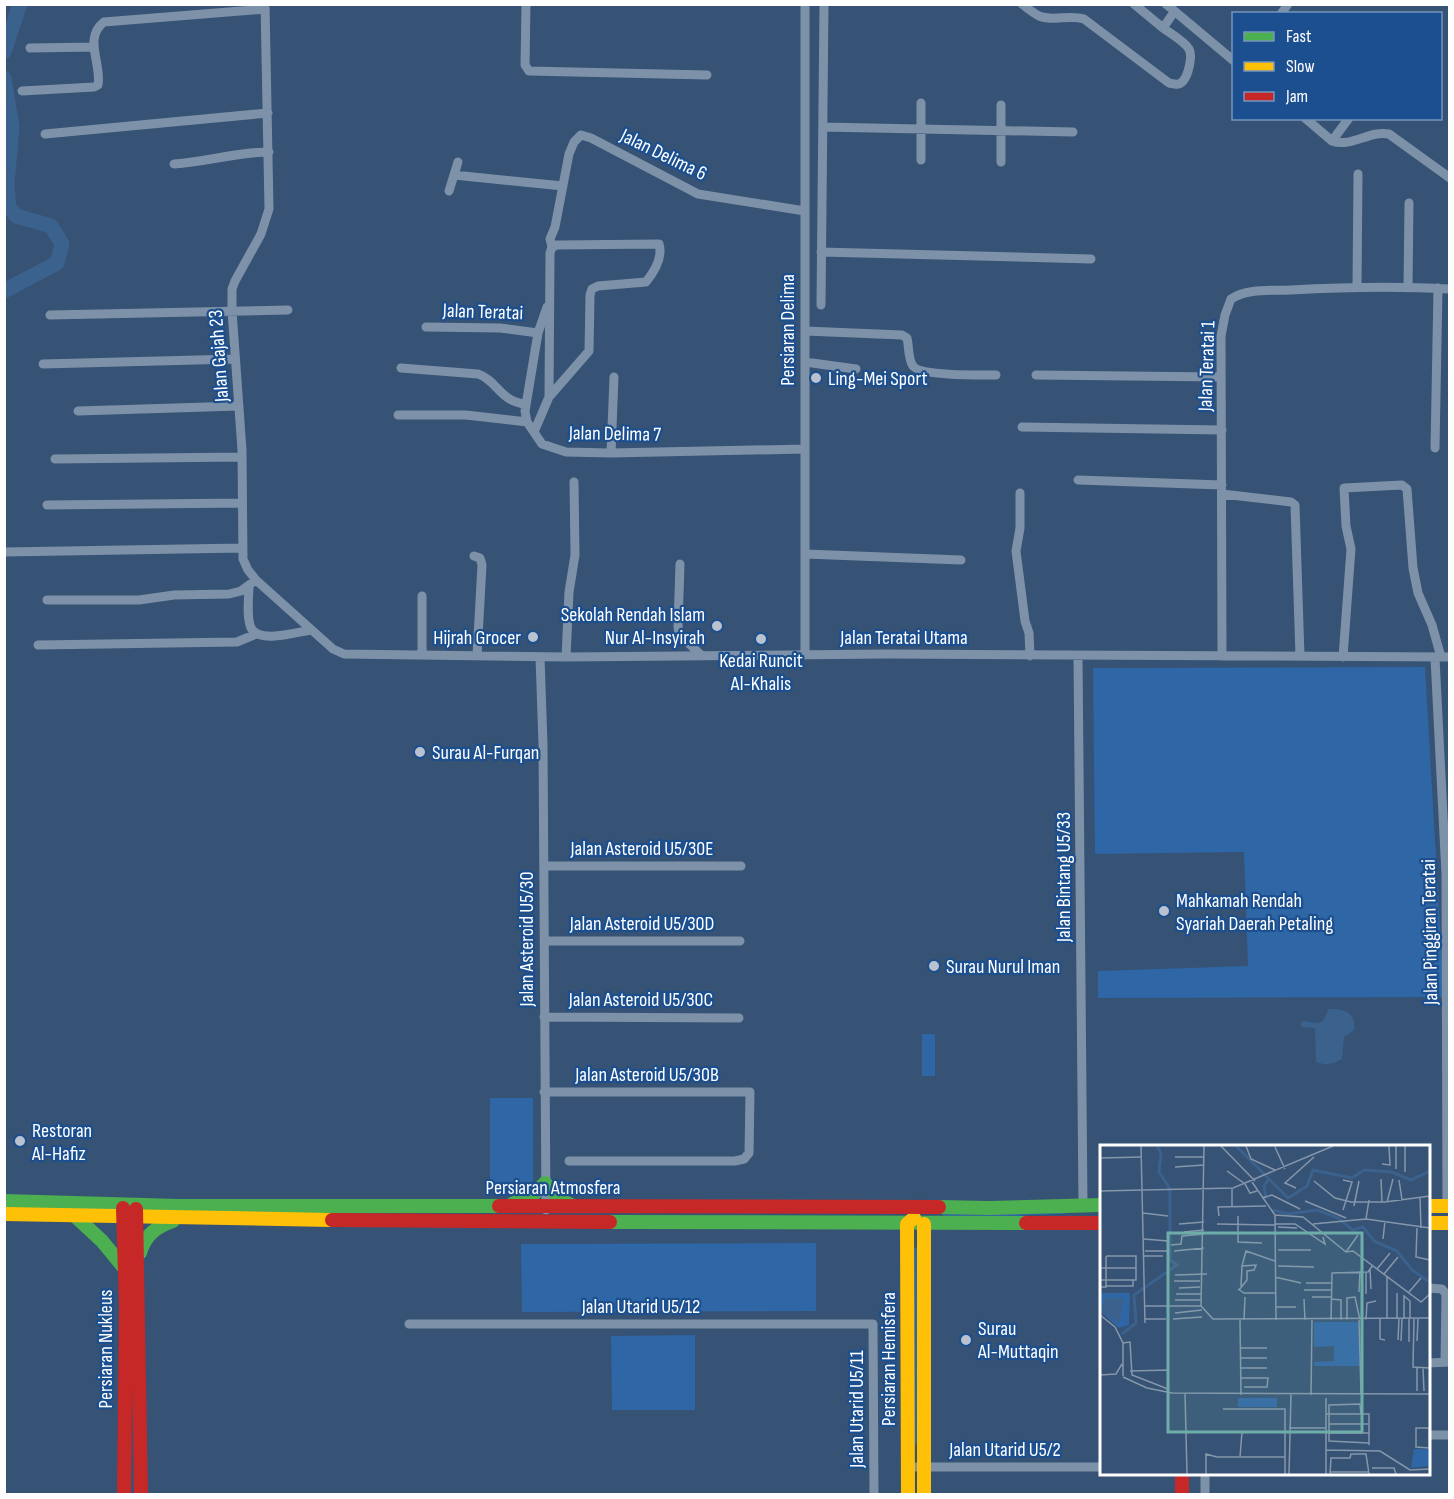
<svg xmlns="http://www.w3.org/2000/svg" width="1454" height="1499" font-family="'Sofia Sans Condensed',sans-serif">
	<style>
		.green { fill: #2f66a5 }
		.water { fill: #3b618d }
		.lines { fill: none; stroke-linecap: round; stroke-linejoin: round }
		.river { stroke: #3b618d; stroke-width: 15 }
		.street { stroke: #7d92a8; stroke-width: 9 }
		.fast { stroke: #4caf50; stroke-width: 14 }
		.slow { stroke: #ffc107; stroke-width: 14 }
		.jam { stroke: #c62828; stroke-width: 14 }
		.poi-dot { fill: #b9c2ce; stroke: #1b4f8f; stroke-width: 2 }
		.labels { text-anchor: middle; stroke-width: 4.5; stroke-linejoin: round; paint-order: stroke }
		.street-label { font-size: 20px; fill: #fff; stroke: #1b4f8f }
		.poi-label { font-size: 20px; fill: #fff; stroke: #1b4f8f; text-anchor: start }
		.inset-river { fill: none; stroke: #3b618d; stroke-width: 3 }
		.inset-road { fill: none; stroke: #8697ac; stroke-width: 1.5 }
		.view { fill: #6fada8; fill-opacity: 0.15; stroke: #6fada8; stroke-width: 3 }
		.inset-edge { fill: none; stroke: #fff; stroke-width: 3 }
	</style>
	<rect width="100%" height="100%" fill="#365274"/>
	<path class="green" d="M1425,667L1444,997L1098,998V971L1248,966L1244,852L1095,854L1093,668Z
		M922,1034H935V1076H922Z
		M490,1098H533V1181L521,1188H490Z
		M944,1212H1068L1064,1214L1026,1215L998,1219H944L942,1216Z
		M816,1243V1311L522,1312L521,1244Z
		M915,1247L918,1250L917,1444L914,1446L913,1248Z
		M695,1335V1410H612L611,1336Z"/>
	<path class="water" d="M1329,1009C1344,1008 1357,1013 1354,1030L1344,1037L1342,1059C1333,1064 1326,1066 1316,1062L1315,1028L1301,1027V1023L1304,1021L1318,1023L1323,1021Z"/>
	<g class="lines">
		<path class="river" d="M4,52L20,4
			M4,78L12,127L7,184L9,207L16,216L51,226L62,244L57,263L4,291"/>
		<path class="street" d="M265,4L269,209L261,234L235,281L232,289V311L242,450L243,559L248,570L256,580L333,649L344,654L566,657L887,654L1450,657
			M526,4L525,65L529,71L707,75
			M805,4V655
			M1022,4C1027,8 1033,13 1039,16C1053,22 1069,14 1084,19L1169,83C1174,84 1179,86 1183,81C1188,76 1193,56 1189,49C1184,41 1171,34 1163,28L1174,12
			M1134,4L1163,28
			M1166,4L1234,61
			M1281,14L1288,4
			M30,48L94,47
			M22,91L94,87L98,85C102,64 83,38 104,22L265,9
			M921,103V160
			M1001,105V162
			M1305,118L1332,141C1352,148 1369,130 1389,134L1450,178
			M823,127L1073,132
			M45,134L268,113
			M1332,141L1349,118
			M174,164C207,162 237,152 269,152
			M454,175L563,186
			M449,191L458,162
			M552,247L550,239L555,227L569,154L574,142L581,135L591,138L698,194L805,211
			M821,252L1091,259
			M1357,287L1358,174
			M1408,288L1409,203
			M821,305L824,4
			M547,307L538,333L525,411L527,422L542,444L566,452L611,453L805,449
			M50,315L288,310
			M426,327L500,328L538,333
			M805,331L902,335L907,338C909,346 908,360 913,366C920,376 981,375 996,375
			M805,362L856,369
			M43,364L235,359
			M401,368L478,374C497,380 500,402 526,404
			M1036,375L1221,377
			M78,411L239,406
			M398,415H466L527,422
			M1022,427L1222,430
			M534,432L549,397L589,351L590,295L592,289L598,286L646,282C654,272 663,257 659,244L557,245L552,247L550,253L549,397
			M1435,448L1438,288
			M611,453L614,377
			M55,459L242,457
			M1078,480L1222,485
			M1020,493V528L1016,551L1025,621L1029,633L1030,656
			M1222,494L1291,502L1295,505L1300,656
			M47,505L242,503
			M4,552L242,548
			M805,554L961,560
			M474,556L480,558L482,565L477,655
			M680,564L678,626L679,634L702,656
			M249,585C249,597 246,616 251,628C259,644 297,632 311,630
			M47,600H139L174,595L229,594L241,591L256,580
			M38,645L237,642L256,634
			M422,654V596
			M1078,656L1083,1205
			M1222,656L1221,336L1225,315L1231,299C1247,288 1272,291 1291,290C1344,287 1397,286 1450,289
			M540,657L543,745L546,1210
			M566,657L569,592L575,555L574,482
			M1343,657L1351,549L1346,526L1344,488L1402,485L1407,489L1413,568L1418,593L1432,625L1441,657
			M1435,658L1446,874L1447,1206
			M544,866H741
			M544,941H740
			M544,1017L739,1018
			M544,1092H750L749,1153L744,1159L735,1161H569
			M1428,1288L1442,1289L1446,1294L1445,1362
			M409,1324H873L874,1494
			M1428,1363L1450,1362
			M1428,1435H1450
			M908,1467H1102
			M1205,1494V1474"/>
		<path class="fast" d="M4,1201L179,1206H499
			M512,1204L535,1193L545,1183L561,1200L573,1206
			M939,1207L989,1208L1102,1205
			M75,1216L102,1241L125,1269
			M610,1222L1026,1223
			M140,1253C145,1235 156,1227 173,1221"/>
		<path class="slow" d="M1428,1206H1450
			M4,1214L332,1220
			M1428,1223H1450
			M924,1224V1494
			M908,1494L907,1224L914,1218"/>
		<path class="jam" d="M499,1206L939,1207
			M123,1208L126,1307L124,1494
			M136,1209L141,1494
			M332,1220L610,1222
			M1026,1223H1102
			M1182,1474V1494"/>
	</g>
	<g class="poi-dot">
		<circle cx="816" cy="378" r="6"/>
		<circle cx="717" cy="626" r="6"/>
		<circle cx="533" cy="637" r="6"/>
		<circle cx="761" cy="639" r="6"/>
		<circle cx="420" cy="752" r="6"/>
		<circle cx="1164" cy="911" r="6"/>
		<circle cx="934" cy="966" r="6"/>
		<circle cx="20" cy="1141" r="6"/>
		<circle cx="966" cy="1340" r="6"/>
	</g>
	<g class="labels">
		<g class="street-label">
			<text transform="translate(664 154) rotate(26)" y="7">Jalan Delima 6</text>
			<text transform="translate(483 311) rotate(2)" y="7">Jalan Teratai</text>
			<text transform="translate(787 330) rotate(-90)" y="7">Persiaran Delima</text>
			<text transform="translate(218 356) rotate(-94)" y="7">Jalan Gajah 23</text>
			<text transform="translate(1206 366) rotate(-88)" y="7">Jalan Teratai 1</text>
			<text transform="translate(615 433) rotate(1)" y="7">Jalan Delima 7</text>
			<text x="904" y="644">Jalan Teratai Utama</text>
			<text x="642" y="855">Jalan Asteroid U5/30E</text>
			<text transform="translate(1063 877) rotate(-90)" y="7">Jalan Bintang U5/33</text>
			<text x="642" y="930">Jalan Asteroid U5/30D</text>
			<text transform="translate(1429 932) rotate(-91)" y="7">Jalan Pinggiran Teratai</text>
			<text transform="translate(526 939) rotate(-90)" y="7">Jalan Asteroid U5/30</text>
			<text x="641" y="1006">Jalan Asteroid U5/30C</text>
			<text x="647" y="1081">Jalan Asteroid U5/30B</text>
			<text x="553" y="1194">Persiaran Atmosfera</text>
			<text x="641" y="1313">Jalan Utarid U5/12</text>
			<text transform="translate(105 1349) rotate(-90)" y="7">Persiaran Nukleus</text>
			<text transform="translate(888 1359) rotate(-90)" y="7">Persiaran Hemisfera</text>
			<text transform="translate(856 1409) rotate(-90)" y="7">Jalan Utarid U5/11</text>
			<text x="1005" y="1456">Jalan Utarid U5/2</text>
		</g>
		<g class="poi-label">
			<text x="828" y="385">Ling-Mei Sport</text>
			<text x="705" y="621" text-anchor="end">Sekolah Rendah Islam<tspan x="705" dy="23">Nur Al-Insyirah</tspan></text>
			<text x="521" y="644" text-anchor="end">Hijrah Grocer</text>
			<text x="761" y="667" text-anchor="middle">Kedai Runcit<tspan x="761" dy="23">Al-Khalis</tspan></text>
			<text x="432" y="759">Surau Al-Furqan</text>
			<text x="1176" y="907">Mahkamah Rendah<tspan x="1176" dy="23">Syariah Daerah Petaling</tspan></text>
			<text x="946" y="973">Surau Nurul Iman</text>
			<text x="32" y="1137">Restoran<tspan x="32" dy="23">Al-Hafiz</tspan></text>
			<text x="978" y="1335">Surau<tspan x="978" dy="23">Al-Muttaqin</tspan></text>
		</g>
	</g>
	<g transform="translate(1100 1145)">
		<rect width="330" height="330" fill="#365274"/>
		<path d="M0,148H30L29,180L19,183L0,166ZM214,177H258L260,221H214V217L234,216V201L214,202ZM138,253H177V262H138ZM314,304H330V321L311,323Z" fill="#2f66a5"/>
		<path d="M5,153H24L19,179L0,166Z" fill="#3b618d"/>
		<path class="inset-river" d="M136,1L188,53L207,41L213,25L252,33L264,25L292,27L311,35L330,26M166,54L164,41L169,33M173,65L188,69L217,65L238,73L253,85L263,82L274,96L297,106L312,125L330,137M22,189L36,178L34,150L77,120L70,115V44L59,27L61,8L57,1"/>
		<path class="inset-road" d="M41,1L45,178M104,1L101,161L113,174L330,173M121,1L155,36M146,1L151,14L175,25M175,2L185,24M75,12H104M0,13L42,12M282,19L290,20L289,1M75,22L104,20M296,24V1M127,26L145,39L150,48L157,46M305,27V1M281,34L282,57M299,35L302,55M214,36L235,53L251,57H285L330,51M152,37L175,70L176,175M132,43V62M196,43L185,38L214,12M0,46L133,43L233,1M320,52L321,83M162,53L172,50L200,64M205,56L246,73M287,57L293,34M254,61L259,36M243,65L252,37L243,35M43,68L68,71M175,70L203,72L246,107L253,106L321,157L330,149M119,71L118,62L166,61M138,71V97L162,98M266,74L269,55M79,79L104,77M117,79L175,80M175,79H195L225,99L223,92M213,79L266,74L330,83M178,82L197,83M317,83L316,112L330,115M84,87L104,85M44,94L68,96M283,94L285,76M71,100L81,99L82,91L104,89M178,105H211M45,106H68M74,106L104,103M246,107L258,90M44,111H63M142,121L146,106L175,116M178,121L214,122M0,123H36M270,124L271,144M277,124L290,108M284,129L298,112M75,130L107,129M175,132L201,138M0,135H36V111H7L6,112V142H0M74,136H100M206,138H231M6,141H33V135M79,143L100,142M138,144L144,148H176M139,145L147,135V126L154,125L156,120L142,121L141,141M204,145H231M259,147L260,126M309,147L321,133M297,148V174M76,149H101M266,149V127M304,150V174M304,151L310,156V174M212,152H231M204,154L205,175M231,154L241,155V175M75,155H101M45,161H101M176,162H196M75,168L102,165M0,170L15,182L23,198V231M45,174H66M73,174L102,172M280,174V194L285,195M287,174V132M314,174L313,222L330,223M140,175L141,250M144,175L145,152M231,175L232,128L268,127L273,120M247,175V153L255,152L260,175M259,175L261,248M266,175L267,158L276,156M298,195L299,174M301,196L302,174M317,196L318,174M309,197V174M23,198L30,197L32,230L68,244M141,203H167M141,213H167M141,223H167M323,223L324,246M30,226L68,225V245M0,230L16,229L22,219M23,232L47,243L72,248L330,249M141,233H168L167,242H144M317,246V223M85,248L87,329M211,250L212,175M123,264H185V329M226,269H269V300M261,269L260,259L229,260V296L269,298M229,279H269M189,283H226M329,283V303L316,302V283H330M229,288H269M226,305L280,306L310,325L330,324M140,312L142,287H185M272,323H294L296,329M230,327H269M106,329V309L117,312H185M189,329L191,249M226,329V253M230,329L231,313H250L251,309H266L269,329"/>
		<path class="view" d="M68,88H262V287H68Z"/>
		<rect width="330" height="330" class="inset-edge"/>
	</g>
	<rect width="1454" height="1499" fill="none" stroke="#ffffff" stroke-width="12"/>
	<rect x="1232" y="12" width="210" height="108" fill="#1b4f8f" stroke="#7695bc" stroke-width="1.5"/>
	<rect x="1244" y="32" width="30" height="9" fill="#4caf50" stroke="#7695bc" stroke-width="1.5"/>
	<text x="1286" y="42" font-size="18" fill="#ffffff">Fast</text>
	<rect x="1244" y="62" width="30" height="9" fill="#ffc107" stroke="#7695bc" stroke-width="1.5"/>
	<text x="1286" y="72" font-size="18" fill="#ffffff">Slow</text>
	<rect x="1244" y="92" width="30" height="9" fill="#c62828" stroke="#7695bc" stroke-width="1.5"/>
	<text x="1286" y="102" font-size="18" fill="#ffffff">Jam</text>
</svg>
